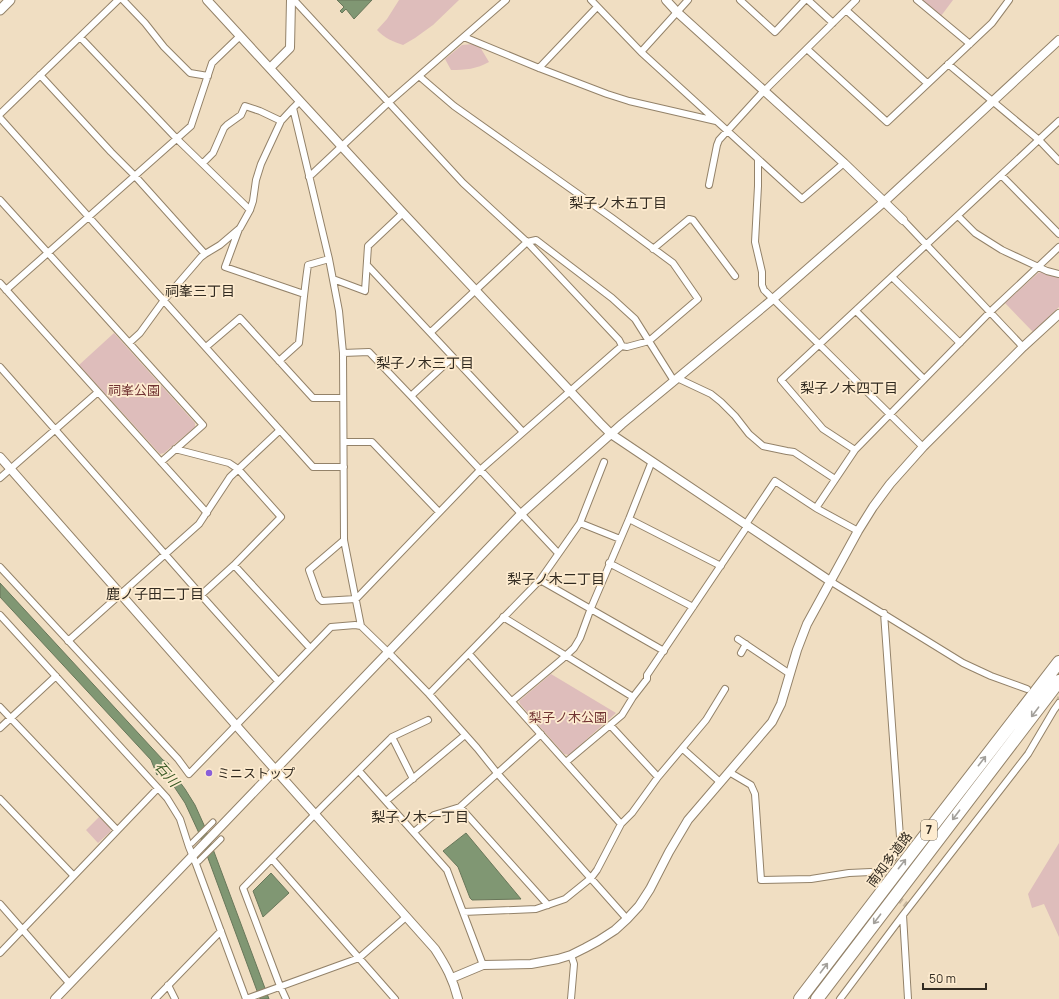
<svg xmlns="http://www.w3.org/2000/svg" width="1059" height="999" font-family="Manrope,'Noto Sans JP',sans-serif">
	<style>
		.green { fill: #debdbb }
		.water { fill: #809773; stroke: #69775a }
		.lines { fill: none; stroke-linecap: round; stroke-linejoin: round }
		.minor-tunnel { stroke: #cabaa2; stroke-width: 6; stroke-dasharray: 6 3; stroke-linecap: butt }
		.pedestrian-casing { stroke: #938269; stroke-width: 7 }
		.minor-casing { stroke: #938269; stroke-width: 8 }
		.tertiary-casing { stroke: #938269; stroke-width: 10 }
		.secondary-casing { stroke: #938269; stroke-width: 11 }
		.motorway-casing { stroke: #938269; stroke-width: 14 }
		.pedestrian { stroke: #fff; stroke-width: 5 }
		.minor { stroke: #fff; stroke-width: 6 }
		.tertiary { stroke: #fff; stroke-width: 8 }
		.secondary { stroke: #fff; stroke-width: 9 }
		.motorway { stroke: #fff; stroke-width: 12 }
		.oneway { stroke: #a3a09b }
		.poi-dot { fill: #895fd9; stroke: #fdebcf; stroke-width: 1.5 }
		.labels { text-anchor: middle; stroke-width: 3.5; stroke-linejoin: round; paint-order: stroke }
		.shield { fill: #fdebcf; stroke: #6f6555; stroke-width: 1 }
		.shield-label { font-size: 12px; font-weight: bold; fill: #322b21 }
		.park-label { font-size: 13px; fill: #713333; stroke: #fdebcf }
		.poi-label { font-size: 13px; fill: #322b21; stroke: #fdebcf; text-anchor: start }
		.street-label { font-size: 13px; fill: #322b21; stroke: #fdebcf }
		.neighbourhood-label { font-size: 14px; fill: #322b21; stroke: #fdebcf }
		.water-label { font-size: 14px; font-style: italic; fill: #3b5b26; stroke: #fdebcf }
	</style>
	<rect width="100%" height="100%" fill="#f0dec2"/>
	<path class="green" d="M399,0H459L433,25L415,38L403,45C394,42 384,38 377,30L387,19Z
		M922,0H953L941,16Z
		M473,44L480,47L489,62C477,69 465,70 451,70L445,59L462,45Z
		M1042,272L1047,275L1059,277V307L1033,332L1005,303L1038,273Z
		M114,333L195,423V427L164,453L160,454L79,365Z
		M551,674L616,713L569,755L564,754L520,704L519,701Z
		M99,817L111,829L110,832L98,843L86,830Z
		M1059,843V937L1044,904L1032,908L1028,894Z"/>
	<path class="water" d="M337,0H372L354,19L346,9L342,13L340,11L344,7Z
		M0,583L163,760L169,764L168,766L185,789L195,805L204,825L269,999H260L198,831L185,803L175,788L161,772L157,775L151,760L0,597Z
		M466,833L521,899L472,900L470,898L458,867L443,851Z
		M271,873L289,893L263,917L253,891Z"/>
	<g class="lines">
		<path class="minor-tunnel" d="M1048,696L1059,700
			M883,887L909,907"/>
		<g class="pedestrian-casing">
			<path id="pedestrian" d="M192,843L213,822
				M199,861L221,839"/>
		</g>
		<g class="minor-casing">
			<path id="minor" d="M123,0L145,23L164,47L190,73L208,76
				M294,0L463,183L527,242L619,340L622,346
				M591,0L641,52L802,199L844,163
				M740,0L775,32L805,0
				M808,0L833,23
				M917,0L970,44
				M846,10L927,83
				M80,37L177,139L250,210
				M464,37L539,68L607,94L629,101L716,121
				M807,49L887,122L992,23L1009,0
				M641,52L688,0
				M948,64L1039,140L1059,161
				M539,68L597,7
				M40,75L111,152L135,176L205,254
				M300,101L293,108L329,259L339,311L343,353L344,540L361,626L394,658L429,694L477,748L497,773L627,919
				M0,114L118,0
				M0,118L313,467H344
				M758,160V186L755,242L762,272V285L764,290L923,447
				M203,163L213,153L224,128L227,125L241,115L245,106L260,111L281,121
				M1001,175L1059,234
				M309,177L389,102L506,0
				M709,185L717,145L719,140L760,95L856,0
				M0,200L48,253L203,425L161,462
				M958,216L975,233L1002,250L1047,271L1059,274
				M903,220L1023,347
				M239,229L225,267L304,294
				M653,249L689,219L693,220L735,276
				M367,265L523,432
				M892,277L960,343
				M333,279L365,291L368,246L403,213
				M0,283L207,513
				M6,290L191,126L212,63L240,36
				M856,311L924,379
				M431,332L527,242L536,240L612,298L635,319L674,381
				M129,343L140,333L164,300L201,257L205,254L220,245L240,228L250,210L253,201L256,180L261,164L281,121L293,108
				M206,347L240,318L313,398H343
				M343,353L369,352L411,396L558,553
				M279,361L299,343C302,317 304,291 308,265L329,259
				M0,367L201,595L278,681
				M677,378L711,394L721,402L735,416L749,434L763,446L787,451L794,452L835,479
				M411,396L453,357
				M344,442H372L439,512
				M175,449L229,463L238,469L281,517L234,565L201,595
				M855,450L823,429L781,380L1059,121
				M0,478L98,392
				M816,508L855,450L990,312L1059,247
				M629,519L721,566
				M580,523L620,539
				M344,540L309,570L319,598L322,601L356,599L480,470L617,350L622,346L627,347L649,341L698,299L673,263L612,218L454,106L419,76
				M609,563L693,607
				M234,565L310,648
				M0,567L178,759L189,774L331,627L355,625L361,626
				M540,580L664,651
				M830,581L963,663L991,676L1027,689
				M0,615L167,798L180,819L189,847L196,864L246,999
				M503,617L633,697
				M738,639L790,674
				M68,641L199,524L230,477L280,430
				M741,653L746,644
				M469,654L621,824
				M429,694L540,580L580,523L604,462
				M512,701L561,660L574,648L580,638L591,608L629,519L652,461
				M0,707L117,830
				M610,725L658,777
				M0,728L56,676
				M392,737L413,779
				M683,749L720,782
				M566,762L622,715L633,697L647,679V675L746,528V524L775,481L816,508L858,531
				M359,771L447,870L483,965
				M729,772L751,785L755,794L761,880L811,879L849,873L871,872L877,876L878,883
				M0,799L73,875
				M386,801L465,735
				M460,807L548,905
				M414,832L434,815L460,807L541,734
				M272,859L395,999
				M877,876C889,863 899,855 900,837L884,613
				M0,904L70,984
				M463,912L536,909L565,899L591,878L597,870L621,824L632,813L658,777L706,720L725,689
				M0,953L158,788
				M168,985L175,999
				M155,999L221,931
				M246,999L359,958L406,917
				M286,999L280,986L243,888L322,807L392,737L428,720
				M571,999L574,964L571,955
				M840,999L903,915
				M908,999L903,915L1028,754L1054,710L1059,703"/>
		</g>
		<g class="tertiary-casing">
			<path id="tertiary" d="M207,0L403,213L600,423L611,434L830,581
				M666,0L677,12L844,163L903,220
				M270,68L290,48L291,0
				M0,457L263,756L435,949C446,966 453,979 458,999
				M452,978L483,965L531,964L558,959L571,955L585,948L598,941L615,930L627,919L639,906L650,889L669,852L688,820L772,722L781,704L797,650L807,624L858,531L873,507L890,484L923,447L1023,347L1059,314
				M55,999L521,514L622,424L773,299L885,201L1059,40"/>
		</g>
		<g class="secondary-casing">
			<path id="secondary" d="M0,10L10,0"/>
		</g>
		<g class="motorway-casing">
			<path id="motorway" d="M800,999L900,868L1059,662
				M817,999L1059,681"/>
		</g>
		<use href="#pedestrian" class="pedestrian"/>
		<use href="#minor" class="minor"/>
		<use href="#tertiary" class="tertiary"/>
		<use href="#secondary" class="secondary"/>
		<use href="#motorway" class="motorway"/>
	</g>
	<defs><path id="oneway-shaft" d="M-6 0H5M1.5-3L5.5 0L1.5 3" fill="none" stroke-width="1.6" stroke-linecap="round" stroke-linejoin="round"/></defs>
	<g class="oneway">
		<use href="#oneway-shaft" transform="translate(1035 712) rotate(127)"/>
		<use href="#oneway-shaft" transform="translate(982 761) rotate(-52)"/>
		<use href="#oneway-shaft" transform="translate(956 815) rotate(127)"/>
		<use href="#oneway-shaft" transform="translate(902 864) rotate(-52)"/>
		<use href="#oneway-shaft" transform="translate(877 919) rotate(127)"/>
		<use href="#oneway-shaft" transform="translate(824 968) rotate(-53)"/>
	</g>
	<circle class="poi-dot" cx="209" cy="773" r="4"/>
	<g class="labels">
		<rect class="shield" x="921" y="820" width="16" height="20" rx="3"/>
		<g class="shield-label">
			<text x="929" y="834">7</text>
		</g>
		<g class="park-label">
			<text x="134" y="395">祠峯公園</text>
			<text x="568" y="722">梨子ノ木公園</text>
		</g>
		<g class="poi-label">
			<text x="217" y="778">ミニストップ</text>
		</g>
		<g class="street-label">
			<text transform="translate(889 859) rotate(-53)" y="5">南知多道路</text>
		</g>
		<g class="neighbourhood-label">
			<text x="618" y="208">梨子ノ木五丁目</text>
			<text x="200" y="296">祠峯三丁目</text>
			<text x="425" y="368">梨子ノ木三丁目</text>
			<text x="849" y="393">梨子ノ木四丁目</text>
			<text x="556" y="584">梨子ノ木二丁目</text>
			<text x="155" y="599">鹿ノ子田二丁目</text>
			<text x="420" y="822">梨子ノ木一丁目</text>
		</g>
		<g class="water-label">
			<text transform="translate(167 774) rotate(49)" y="5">石川</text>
		</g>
	</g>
	<path d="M923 983v6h63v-6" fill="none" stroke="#322b21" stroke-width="2"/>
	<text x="929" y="983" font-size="12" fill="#322b21" stroke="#fdebcf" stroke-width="3" paint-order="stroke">50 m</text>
</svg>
